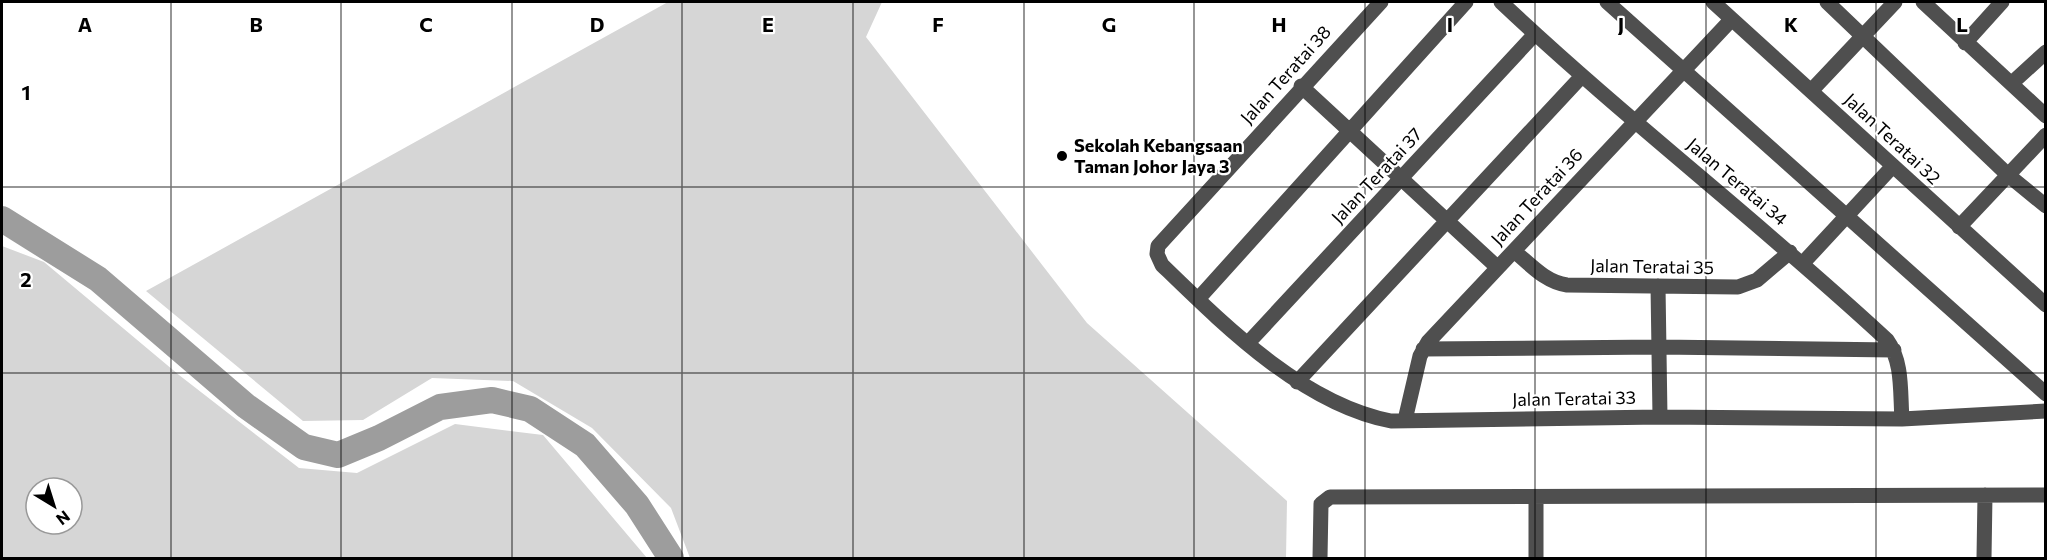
<svg xmlns="http://www.w3.org/2000/svg" width="2047" height="560" font-family="Commissioner,sans-serif">
	<style>
		.green { fill: #d6d6d6; fill-rule: evenodd }
		.lines { fill: none; stroke-linecap: round; stroke-linejoin: round }
		.river { stroke: #9d9d9d; stroke-width: 26 }
		.minor { stroke: #4f4f4f; stroke-width: 15 }
		.grid { fill: none; stroke: #000; stroke-width: 1.5; stroke-opacity: 0.55 }
		.poi-dot { fill: #000; stroke: #fff; stroke-width: 2 }
		.labels { text-anchor: middle; stroke-width: 4.5; stroke-linejoin: round; paint-order: stroke }
		.street-label { font-size: 18px; fill: #000; stroke: #fff }
		.poi-label { font-size: 18px; font-weight: bold; fill: #000; stroke: #fff; text-anchor: start }
		.grid-label { font-size: 20px; text-anchor: middle; font-weight: bold; fill: #000; stroke: #fff; stroke-width: 4.5; stroke-linejoin: round; paint-order: stroke }
	</style>
	<rect width="100%" height="100%" fill="#fff"/>
	<path class="green" d="M668,2H882L866,37L1087,323L1287,501L1286,558H690L671,508L592,428L513,381L432,378L363,420L303,421L146,291Z
		M2,246L44,262L179,375L299,468L357,473L455,424L543,435L647,558H2ZM36,488H72V524H36Z"/>
	<g class="lines">
		<path class="river" d="M2,219L98,279L246,406L304,447L338,455L379,438L440,407L492,400L530,409L585,445L637,505L671,558"/>
		<path class="minor" d="M1381,2L1158,246L1157,254L1162,265C1225,326 1303,404 1391,421L1660,417L1902,419L2046,411
			M1501,2C1625,119 1761,223 1887,340C1903,362 1900,392 1902,419
			M1607,2L2046,394
			M1713,2L2046,305
			M1827,2L2008,175L2046,206
			M1923,2L2046,116
			M1965,43L2002,2
			M2012,83L2046,52
			M1301,86L1497,267
			M1811,91L1895,2
			M1959,227L2046,135
			M1514,251C1530,264 1545,282 1567,285L1738,287L1757,280L1790,252
			M1803,263L1892,167
			M1658,286L1660,417
			M1199,298L1466,2
			M1248,343L1535,34
			M1423,349L1659,347L1894,350
			M1297,382L1582,76
			M1405,420L1420,356L1428,342L1731,20
			M1320,558L1321,504L1330,497L2046,495
			M1536,558V497
			M1984,558L1985,495"/>
	</g>
	<path class="grid" d="M171,2V558M341,2V558M512,2V558M682,2V558M853,2V558M1024,2V558M1194,2V558M1365,2V558M1535,2V558M1706,2V558M1876,2V558M2,187H2046M2,373H2046"/>
	<circle class="poi-dot" cx="1062" cy="156" r="6"/>
	<g class="labels">
		<g class="street-label">
			<text transform="translate(1286 75) rotate(-48)" y="6">Jalan Teratai 38</text>
			<text transform="translate(1892 139) rotate(43)" y="6">Jalan Teratai 32</text>
			<text transform="translate(1377 176) rotate(-47)" y="6">Jalan Teratai 37</text>
			<text transform="translate(1737 182) rotate(40)" y="6">Jalan Teratai 34</text>
			<text transform="translate(1537 197) rotate(-47)" y="6">Jalan Teratai 36</text>
			<text transform="translate(1652 267) rotate(1)" y="6">Jalan Teratai 35</text>
			<text transform="translate(1574 399) rotate(-1)" y="6">Jalan Teratai 33</text>
		</g>
		<g class="poi-label">
			<text x="1074" y="152">Sekolah Kebangsaan<tspan x="1074" dy="21">Taman Johor Jaya 3</tspan></text>
		</g>
	</g>
	<g class="grid-label">
		<text x="85" y="32">A</text>
		<text x="256" y="32">B</text>
		<text x="426" y="32">C</text>
		<text x="597" y="32">D</text>
		<text x="768" y="32">E</text>
		<text x="938" y="32">F</text>
		<text x="1109" y="32">G</text>
		<text x="1279" y="32">H</text>
		<text x="1450" y="32">I</text>
		<text x="1621" y="32">J</text>
		<text x="1791" y="32">K</text>
		<text x="1962" y="32">L</text>
		<text x="26" y="100">1</text>
		<text x="26" y="287">2</text>
	</g>
	<rect width="2047" height="560" fill="none" stroke="#000000" stroke-width="6"/>
	<g transform="translate(54 506) rotate(142)"><circle r="28" fill="#ffffff" stroke="#999999" stroke-width="1.5"/>
	<path d="M0-4.5L10 22L0 15L-10 22Z" fill="#000000"/>
	<text y="-9" font-size="16" font-weight="bold" text-anchor="middle" fill="#000000">N</text>
	</g>
</svg>
